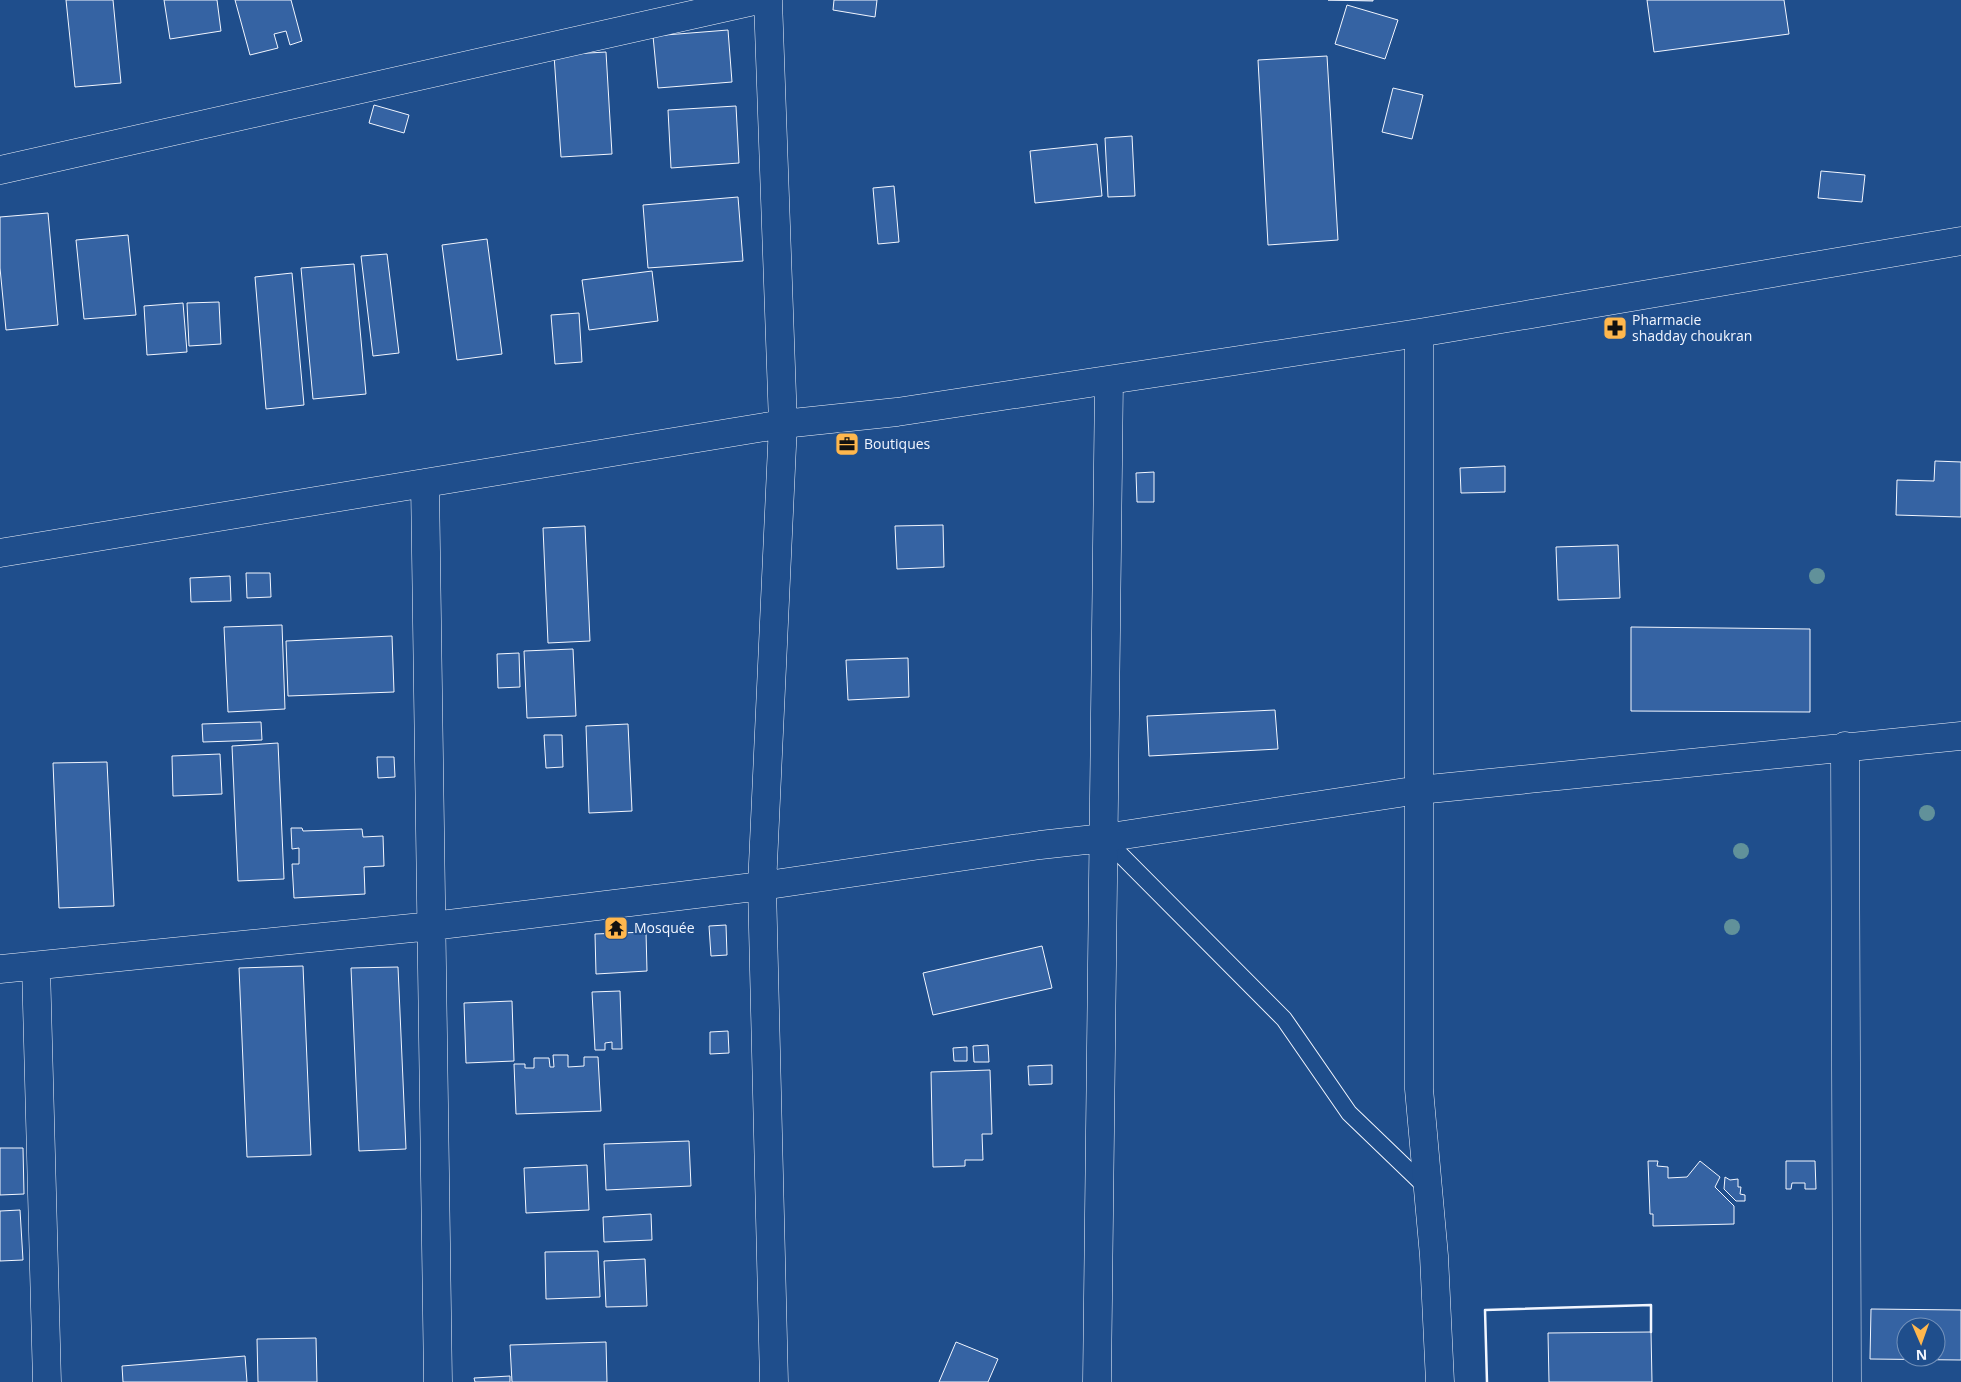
<svg xmlns="http://www.w3.org/2000/svg" width="1961" height="1382" font-family="'Open Sans',sans-serif">
	<style>
		.building { fill: #3563a3; stroke: #f2f6ff; fill-rule: evenodd }
		.lines { fill: none; stroke-linecap: round; stroke-linejoin: round }
		.lane-casing { stroke: #f2f6ff; stroke-width: 18 }
		.street-casing { stroke: #f2f6ff; stroke-width: 29 }
		.lane { stroke: #1f4e8c; stroke-width: 16 }
		.street { stroke: #1f4e8c; stroke-width: 28 }
		.wall { stroke: #f2f6ff; stroke-width: 2.5 }
		.tree { fill: #61919a }
		.labels { text-anchor: middle; stroke-width: 4; stroke-linejoin: round; paint-order: stroke }
		.poi-label { font-size: 14px; fill: #f2f6ff; stroke: #1f4e8c; text-anchor: start }
	</style>
	<rect width="100%" height="100%" fill="#1f4e8c"/>
	<path class="building" d="M66,0H113L121,83L75,87Z
		M164,0H217L221,31L170,39Z
		M235,0H291L302,41L290,45L286,31L274,34L278,48L250,55Z
		M834,0H877L875,17L833,10Z
		M1328,0H1373V1Z
		M1647,0H1784L1789,34L1654,52Z
		M1347,5L1398,20L1385,59L1335,44Z
		M728,30L732,82L658,88L653,36Z
		M606,52L612,154L561,157L554,55Z
		M1327,56L1338,240L1268,245L1258,60Z
		M1393,88L1423,95L1412,139L1382,132Z
		M374,105L409,115L404,133L369,123Z
		M736,106L739,163L671,168L668,110Z
		M1132,136L1135,196L1108,197L1105,138Z
		M1097,144L1102,196L1035,203L1030,151Z
		M1821,171L1865,175L1862,202L1818,198Z
		M894,186L899,242L878,244L873,188Z
		M738,197L743,261L648,268L643,205Z
		M48,213L58,325L6,330L0,268V217Z
		M128,235L136,315L84,319L76,240Z
		M487,239L502,354L457,360L442,245Z
		M387,254L399,353L373,356L361,256Z
		M354,264L366,394L313,399L301,268Z
		M652,271L658,321L589,330L582,280Z
		M292,273L304,405L266,409L255,277Z
		M219,302L221,344L189,346L187,303Z
		M183,303L187,352L147,355L144,306Z
		M579,313L582,362L555,364L551,315Z
		M1935,461L1961,462V517L1896,515L1897,480L1934,481Z
		M1505,466V492L1461,493L1460,468Z
		M1154,472V502H1137L1136,473Z
		M943,525L944,567L897,569L895,526Z
		M585,526L590,641L548,643L543,528Z
		M1618,545L1620,598L1558,600L1556,547Z
		M246,573H270L271,597L247,598Z
		M230,576L231,601L191,602L190,578Z
		M282,625L285,709L228,712L224,627Z
		M1631,627L1810,629V712L1631,711Z
		M392,636L394,692L288,696L286,641Z
		M573,649L576,716L527,718L524,651Z
		M519,653L520,687L498,688L497,654Z
		M908,658L909,697L848,700L846,660Z
		M1275,710L1278,749L1149,756L1147,716Z
		M261,722L262,740L203,742L202,724Z
		M628,724L632,811L589,813L586,726Z
		M544,735H562L563,767L546,768Z
		M278,743L284,879L238,881L232,746Z
		M220,754L222,794L173,796L172,756Z
		M377,757H394L395,777L378,778Z
		M107,762L114,906L59,908L53,763Z
		M291,828H302L303,831L362,829L363,837L383,836L384,866L364,867L365,894L294,898L292,864H299V848L292,849Z
		M726,925L727,955L711,956L709,926Z
		M646,932L647,971L596,974L595,934Z
		M1042,946L1052,988L933,1015L923,973Z
		M303,966L311,1155L247,1157L239,968Z
		M398,967L406,1149L359,1151L351,968Z
		M620,991L622,1049H612V1042L605,1043V1050H595L592,992Z
		M512,1001L514,1061L466,1063L464,1003Z
		M728,1031L729,1053L710,1054V1032Z
		M988,1045L989,1062H974L973,1046Z
		M967,1047V1061H954L953,1048Z
		M553,1055H568V1067L584,1066V1057H598L601,1111L516,1114L514,1064H525V1068H534V1058H549L550,1067H554Z
		M1052,1065V1084L1029,1085L1028,1066Z
		M990,1070L992,1134H982L983,1160H965V1166L933,1167L931,1072Z
		M689,1141L691,1186L606,1190L604,1144Z
		M0,1148H23L24,1194L0,1195Z
		M1648,1161H1658L1657,1166L1668,1167V1178L1687,1177L1700,1161L1720,1177L1715,1187L1734,1206V1224L1653,1226V1214H1650Z
		M1786,1161H1815L1816,1189H1805V1183H1792L1791,1189H1786Z
		M587,1165L589,1210L526,1213L524,1168Z
		M1725,1177L1730,1180L1738,1179V1187H1741L1740,1194L1745,1195V1201H1736L1724,1189Z
		M20,1210L23,1260L0,1261V1211Z
		M651,1214L652,1240L604,1242L603,1217Z
		M598,1251L600,1297L546,1299L545,1252Z
		M645,1259L647,1306L606,1307L604,1261Z
		M1871,1309L1961,1310V1360L1870,1359ZM1906,1327H1936V1357H1906Z
		M1651,1332L1652,1382H1549L1548,1333Z
		M316,1338L317,1382H258L257,1339Z
		M606,1342L607,1382H512L510,1345Z
		M956,1342L998,1359L988,1382H939Z
		M245,1356L247,1382H123L122,1366Z
		M510,1376V1382H475L474,1378Z"/>
	<g class="lines">
		<g class="lane-casing">
			<path id="lane" d="M1104,838L1284,1019L1349,1113L1427,1188"/>
		</g>
		<g class="street-casing">
			<path id="street" d="M768,0L783,424L762,886L774,1382
				M0,170L758,0
				M1419,333V1089L1434,1256L1440,1382
				M425,483L438,1382
				M0,553L783,424L897,412L1419,333L1961,241
				M1845,746L1847,1382
				M36,966L47,1382
				M0,969L432,926L762,886L1040,845L1104,838L1419,790L1961,736
				M1097,1382L1109,381"/>
		</g>
		<use href="#lane" class="lane"/>
		<use href="#street" class="street"/>
		<path class="wall" d="M1487,1382L1485,1310L1651,1305V1332"/>
	</g>
	<g class="tree">
		<circle cx="1817" cy="576" r="8"/>
		<circle cx="1927" cy="813" r="8"/>
		<circle cx="1741" cy="851" r="8"/>
		<circle cx="1732" cy="927" r="8"/>
	</g>
	<defs>
		<g id="pharmacy-square" transform="scale(1.25)"><rect x="-9" y="-9" width="18" height="18" rx="4" fill="#ffb74d" stroke="#1f4e8c"/><path d="M-2-6h4v4h4v4h-4v4h-4v-4h-4v-4h4Z" fill="#111"/></g>
		<g id="office-square" transform="scale(1.25)"><rect x="-9" y="-9" width="18" height="18" rx="4" fill="#ffb74d" stroke="#1f4e8c"/><path d="M-6-3h4V-5.5h4V-3h4V5H-6ZM-1-4.5V-3h2v-1.5ZM-6 0V1H6V0Z" fill="#111"/></g>
		<g id="temple-square" transform="scale(1.25)"><rect x="-9" y="-9" width="18" height="18" rx="4" fill="#ffb74d" stroke="#1f4e8c"/><path d="M0-6L5-2H3V0L6.5 2.5H4V6H1.5V3h-3V6H-4V2.5H-6.5L-3 0V-2H-5Z" fill="#111"/></g>
	</defs>
	<g fill-rule="evenodd">
		<use href="#pharmacy-square" x="1615" y="328"/>
		<use href="#office-square" x="847" y="444"/>
		<use href="#temple-square" x="616" y="928"/>
	</g>
	<g class="labels">
		<g class="poi-label">
			<text x="1632" y="325">Pharmacie<tspan x="1632" dy="16">shadday choukran</tspan></text>
			<text x="864" y="449">Boutiques</text>
			<text x="634" y="933">Mosquée</text>
		</g>
	</g>
	<g transform="translate(1921 1342) rotate(178)"><circle r="24" fill="#1f4e8c" stroke="#7391ba"/>
	<path d="M0-4L9 19L0 12L-9 19Z" fill="#ffb74d"/>
	<text y="-8" font-size="14" font-weight="bold" text-anchor="middle" fill="#f2f6ff">N</text>
	</g>
</svg>
